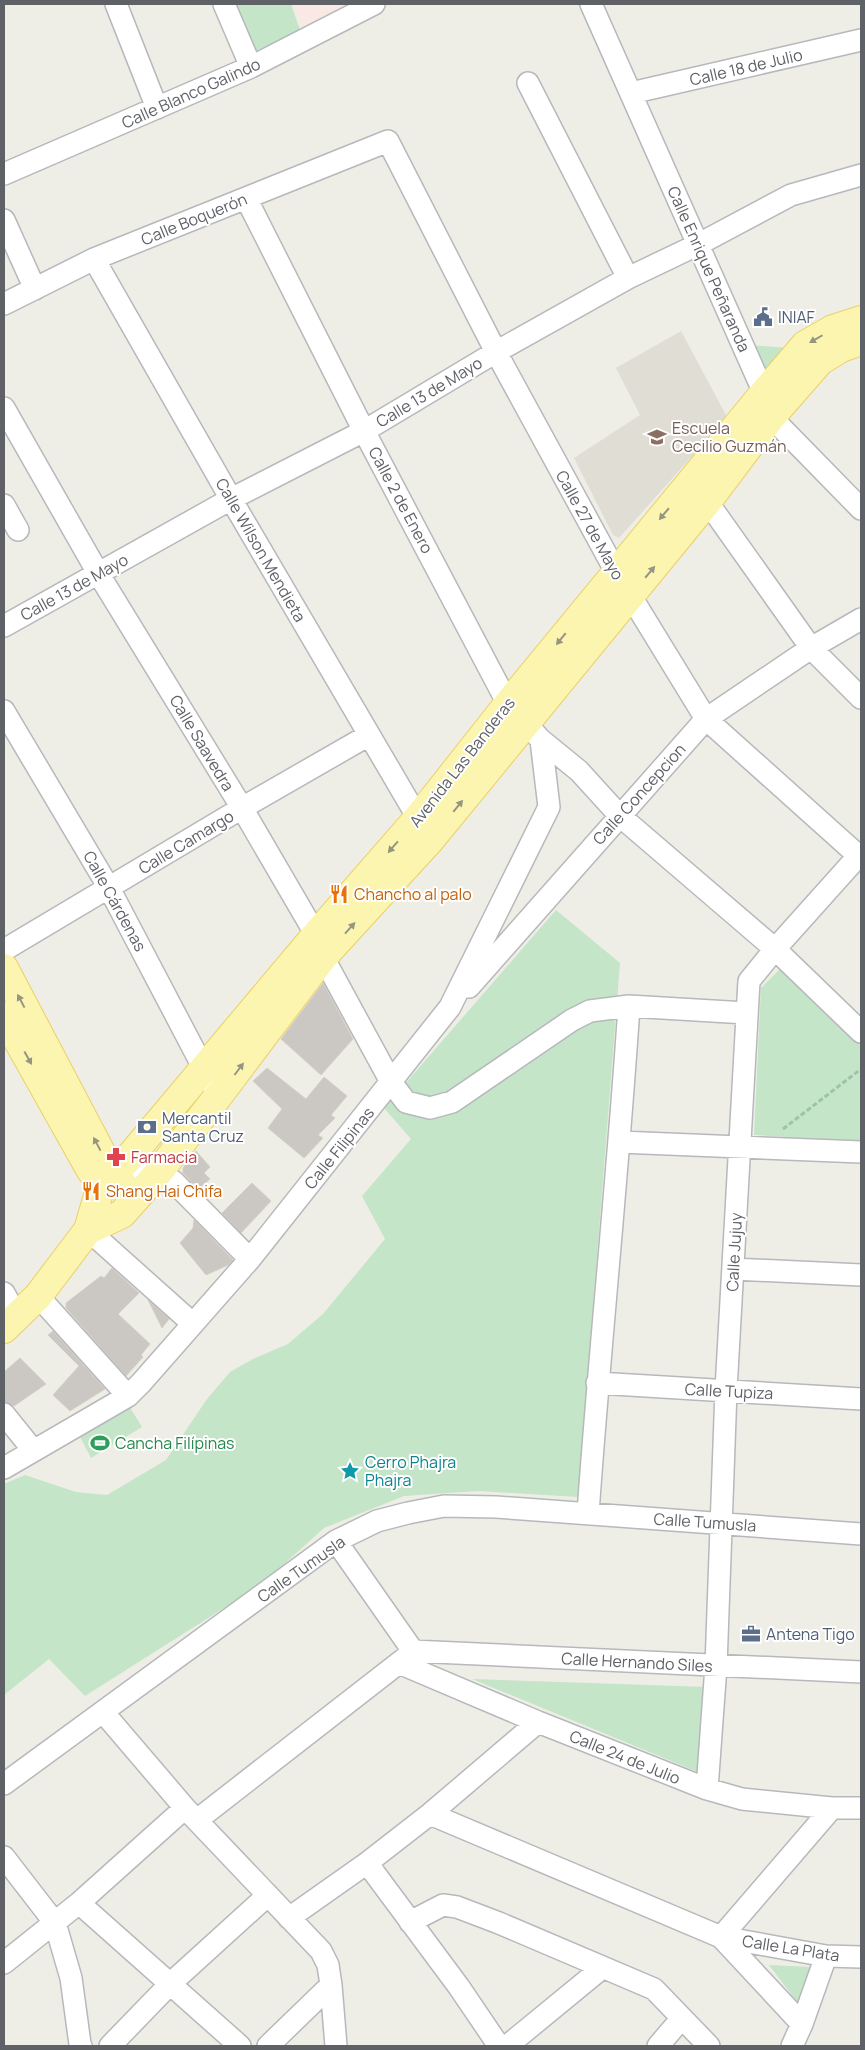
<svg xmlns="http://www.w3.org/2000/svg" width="865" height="2050" font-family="Manrope,sans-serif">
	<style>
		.education { fill: #dfddd4 }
		.medical { fill: #fae8e4 }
		.green { fill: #c4e5c7 }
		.building { fill: #cbc8c4; stroke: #d4d0c5 }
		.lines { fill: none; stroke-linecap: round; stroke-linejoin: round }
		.minor-casing { stroke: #b6b8bc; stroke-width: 24 }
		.major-casing { stroke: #ebd064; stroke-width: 30 }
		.path { stroke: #9cc4ab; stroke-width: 3; stroke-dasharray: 5 2.5; stroke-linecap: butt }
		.minor { stroke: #fff; stroke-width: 21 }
		.major { stroke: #fbf5b0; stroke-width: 28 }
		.oneway { fill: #959580 }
		.labels { text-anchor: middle; stroke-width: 4; stroke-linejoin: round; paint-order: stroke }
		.street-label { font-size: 16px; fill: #5e6166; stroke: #fff }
		.service-label { font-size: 16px; fill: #4e5e75; stroke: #fff; text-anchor: start }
		.education-label { font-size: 16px; fill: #785e54; stroke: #fff; text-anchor: start }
		.food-label { font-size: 16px; fill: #c56008; stroke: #fff; text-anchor: start }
		.health-label { font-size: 16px; fill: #be3a42; stroke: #fff; text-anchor: start }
		.leisure-label { font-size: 16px; fill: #27864d; stroke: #fff; text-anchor: start }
		.culture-label { font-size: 16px; fill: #0d838f; stroke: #fff; text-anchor: start }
	</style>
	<rect width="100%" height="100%" fill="#efeee6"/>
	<path class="education" d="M681,331L727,417L619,538L613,535L574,458L640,415L616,368Z"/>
	<path class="medical" d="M294,4H363L304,31Z"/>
	<path class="green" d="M234,4H291L300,30L251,53Z
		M749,345L789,348L766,374Z
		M556,910L620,963L578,1497L479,1491L404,1496L324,1528L262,1584L85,1696L49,1659L4,1695V1484L25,1475L76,1492L107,1495L166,1460L207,1399L230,1372L255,1358L288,1344L323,1314L385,1239L362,1196L411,1139L384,1108Z
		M780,969L861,1042V1141L754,1135L761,988Z
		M124,1398L142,1427L91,1458L75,1427Z
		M472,1679L707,1687L698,1772Z
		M769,1965L811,1967L800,2006Z"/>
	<path class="building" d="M323,983L353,1039L321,1075L281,1039Z
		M267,1068L306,1099L324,1077L347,1096L331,1115L335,1118L318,1135L323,1138L304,1158L268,1128L282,1109L253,1081Z
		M196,1151L210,1167L204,1173L210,1179L198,1189L183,1173V1168Z
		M252,1183L271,1201L241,1233L222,1213Z
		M194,1220L233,1260L228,1265L206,1275L180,1243L193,1228Z
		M112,1268L139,1293L118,1314L150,1344L141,1355L143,1357L126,1376L66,1308V1303L101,1276L104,1278Z
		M148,1300L169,1319L162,1328Z
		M53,1331L105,1389L70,1411L53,1395L79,1366L48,1335Z
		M20,1358L46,1384L14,1406L4,1402V1372Z"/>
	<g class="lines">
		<g class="minor-casing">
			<path id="minor" d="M116,4L157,108
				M224,4L251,67
				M591,4L764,393L771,417L861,509
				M528,83L628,278
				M631,93L861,40
				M4,174L251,67L374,4
				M246,198L364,431L508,704L541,740L579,771L620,816L775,949L861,1032
				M4,220L35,289
				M94,259L231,499L425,830
				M4,304L94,259L388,141L496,352L616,572L706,719L861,858
				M4,408L98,573L242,808L316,935L323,957L391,1082L406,1102L430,1108L452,1102L572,1020L590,1011L629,1006L746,1013
				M699,490L811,648L861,698
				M4,505L18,530
				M4,626L231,499L364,431L496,352L628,278L699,244L791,195L861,175
				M4,711L109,888L204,1069L219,1095
				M4,950L242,808L369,735
				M469,987L706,719L811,648L861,619
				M620,1142L861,1152
				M127,1160L153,1179L173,1181L250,1259
				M88,1230L192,1323
				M733,1269L861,1275
				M4,1293L17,1317
				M38,1296L128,1396
				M597,1383L861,1399
				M4,1414L33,1450
				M4,1468L128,1396L141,1383L250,1259L450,1007L549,807L541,740
				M588,1513C600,1344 618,1175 629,1006
				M336,1541L413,1651
				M413,1651L861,1672
				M399,1663L538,1722L707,1789L742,1799L832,1808H861
				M103,1712L185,1808L321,1951L328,1965L331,1985L268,2046
				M4,1784L336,1541L377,1521L408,1513L444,1506L496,1507L861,1534
				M707,1789L716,1666L726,1390L749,981L775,949L861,853
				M430,1814L721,1937L802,2024L792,2046
				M197,1820L409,1655
				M4,1857L55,1923L71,1978L80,2044L81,2046
				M367,1863L459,1987L499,2046
				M79,1903L240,2046
				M289,1918L367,1863L430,1814L538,1722
				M410,1922L443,1905L457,1907L499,1923L654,1989L709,2046
				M721,1937L832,1808
				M721,1937L826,1956L861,1957
				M4,1963L79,1903L185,1808
				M331,1985L336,2046
				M802,2024L826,1956
				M110,2046L170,1984L268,1895
				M507,2046L602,1968
				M658,2046L682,2018"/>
		</g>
		<g class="major-casing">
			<path id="major" d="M4,968L113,1175L124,1186
				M4,1016L91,1171
				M88,1230L122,1214L153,1179L219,1095L323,957L431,839L707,502L771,417L820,361L841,348L861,341
				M4,1329L38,1296L88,1230L100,1189L127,1160L316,935L418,818L508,704L764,393L805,345L833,329L861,320"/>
		</g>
		<path class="path" d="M783,1129L861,1069"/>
		<use href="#minor" class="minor"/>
		<use href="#major" class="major"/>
	</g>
	<defs><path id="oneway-solid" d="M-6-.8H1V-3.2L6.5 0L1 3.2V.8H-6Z" transform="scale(1.25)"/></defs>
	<g class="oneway">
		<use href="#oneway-solid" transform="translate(816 339) rotate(150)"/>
		<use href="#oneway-solid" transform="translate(664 514) rotate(130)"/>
		<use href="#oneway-solid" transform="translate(650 572) rotate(-50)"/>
		<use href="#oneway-solid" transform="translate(561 639) rotate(129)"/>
		<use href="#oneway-solid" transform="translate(458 806) rotate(-51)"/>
		<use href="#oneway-solid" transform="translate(393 847) rotate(131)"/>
		<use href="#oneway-solid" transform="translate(350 928) rotate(-48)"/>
		<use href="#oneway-solid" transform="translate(21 1001) rotate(-118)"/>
		<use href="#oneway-solid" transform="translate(28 1058) rotate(61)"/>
		<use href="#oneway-solid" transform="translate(239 1069) rotate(-53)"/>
		<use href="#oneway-solid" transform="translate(97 1144) rotate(-118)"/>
	</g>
	<defs>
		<g id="civic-bare" transform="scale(1.5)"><path d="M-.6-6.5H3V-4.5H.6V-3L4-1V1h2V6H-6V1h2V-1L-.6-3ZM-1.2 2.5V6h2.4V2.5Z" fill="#5c6f8a" stroke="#fff" stroke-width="2.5" paint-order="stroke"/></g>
		<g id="school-bare" transform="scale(1.5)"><path d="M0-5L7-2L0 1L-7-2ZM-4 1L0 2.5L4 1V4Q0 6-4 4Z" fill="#8d6e63" stroke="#fff" stroke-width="2.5" paint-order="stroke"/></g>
		<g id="restaurant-bare" transform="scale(1.5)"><path d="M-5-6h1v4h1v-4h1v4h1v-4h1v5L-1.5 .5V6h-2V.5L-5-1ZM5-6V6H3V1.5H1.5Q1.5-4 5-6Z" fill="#e8710a" stroke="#fff" stroke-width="2.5" paint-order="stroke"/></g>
		<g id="bank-bare" transform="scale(1.5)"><path d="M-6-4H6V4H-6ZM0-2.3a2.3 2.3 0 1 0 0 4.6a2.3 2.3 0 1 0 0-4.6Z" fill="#5c6f8a" stroke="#fff" stroke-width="2.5" paint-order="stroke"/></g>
		<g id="pharmacy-bare" transform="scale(1.5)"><path d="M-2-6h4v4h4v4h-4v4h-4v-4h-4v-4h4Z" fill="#e0444e" stroke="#fff" stroke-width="2.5" paint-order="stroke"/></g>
		<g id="stadium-bare" transform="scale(1.5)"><path d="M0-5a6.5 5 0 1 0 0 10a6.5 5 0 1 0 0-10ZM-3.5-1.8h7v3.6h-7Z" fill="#2e9e5b" stroke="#fff" stroke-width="2.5" paint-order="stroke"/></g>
		<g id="sight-bare" transform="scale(1.5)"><path d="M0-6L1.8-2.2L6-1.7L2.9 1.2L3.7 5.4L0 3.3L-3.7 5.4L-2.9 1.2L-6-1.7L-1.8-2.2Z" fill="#0f9aa8" stroke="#fff" stroke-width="2.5" paint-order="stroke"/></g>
		<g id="office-bare" transform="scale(1.5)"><path d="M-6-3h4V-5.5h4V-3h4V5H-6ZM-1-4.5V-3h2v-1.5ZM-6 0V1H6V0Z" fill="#5c6f8a" stroke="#fff" stroke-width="2.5" paint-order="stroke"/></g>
	</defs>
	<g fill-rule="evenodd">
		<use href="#civic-bare" x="763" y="317"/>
		<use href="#school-bare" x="657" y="437"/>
		<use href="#restaurant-bare" x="339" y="894"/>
		<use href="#bank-bare" x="147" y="1127"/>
		<use href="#pharmacy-bare" x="116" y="1157"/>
		<use href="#restaurant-bare" x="91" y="1191"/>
		<use href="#stadium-bare" x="100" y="1443"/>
		<use href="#sight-bare" x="350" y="1471"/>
		<use href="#office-bare" x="751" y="1634"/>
	</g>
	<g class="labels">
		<g class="street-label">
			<text transform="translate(746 67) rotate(-13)" y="6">Calle 18 de Julio</text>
			<text transform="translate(191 93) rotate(-24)" y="6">Calle Blanco Galindo</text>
			<text transform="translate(194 219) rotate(-22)" y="6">Calle Boquerón</text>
			<text transform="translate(709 269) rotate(66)" y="6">Calle Enrique Peñaranda</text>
			<text transform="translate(429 392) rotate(-31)" y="6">Calle 13 de Mayo</text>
			<text transform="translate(401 500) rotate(62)" y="6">Calle 2 de Enero</text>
			<text transform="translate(590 525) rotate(61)" y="6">Calle 27 de Mayo</text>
			<text transform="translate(261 550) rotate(60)" y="6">Calle Wilson Mendieta</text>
			<text transform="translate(74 587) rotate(-29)" y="6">Calle 13 de Mayo</text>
			<text transform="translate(202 743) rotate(59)" y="6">Calle Saavedra</text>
			<text transform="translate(462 762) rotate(-52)" y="6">Avenida Las Banderas</text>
			<text transform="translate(639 794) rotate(-48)" y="6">Calle Concepcion</text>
			<text transform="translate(186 842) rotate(-31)" y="6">Calle Camargo</text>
			<text transform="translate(115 901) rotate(61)" y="6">Calle Cárdenas</text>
			<text transform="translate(339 1148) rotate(-51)" y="6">Calle Filipinas</text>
			<text transform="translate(734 1252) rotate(-87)" y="6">Calle Jujuy</text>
			<text transform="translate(729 1391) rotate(3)" y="6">Calle Tupiza</text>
			<text transform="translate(705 1522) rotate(4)" y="6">Calle Tumusla</text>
			<text transform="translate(301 1569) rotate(-35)" y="6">Calle Tumusla</text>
			<text transform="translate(637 1662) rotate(3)" y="6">Calle Hernando Siles</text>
			<text transform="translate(625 1757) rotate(22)" y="6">Calle 24 de Julio</text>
			<text transform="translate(791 1948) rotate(9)" y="6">Calle La Plata</text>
		</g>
		<g class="service-label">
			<text x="778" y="323">INIAF</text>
			<text x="162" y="1124">Mercantil<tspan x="162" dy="18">Santa Cruz</tspan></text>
			<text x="766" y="1640">Antena Tigo</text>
		</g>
		<g class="education-label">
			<text x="672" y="434">Escuela<tspan x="672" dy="18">Cecilio Guzmán</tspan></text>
		</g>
		<g class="food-label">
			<text x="354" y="900">Chancho al palo</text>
			<text x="106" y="1197">Shang Hai Chifa</text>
		</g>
		<g class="health-label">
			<text x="131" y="1163">Farmacia</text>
		</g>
		<g class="leisure-label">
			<text x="115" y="1449">Cancha Filípinas</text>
		</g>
		<g class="culture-label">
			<text x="365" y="1468">Cerro Phajra<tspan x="365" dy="18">Phajra</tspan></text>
		</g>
	</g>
	<rect width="865" height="2050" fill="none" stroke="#5e6166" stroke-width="10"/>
</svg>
